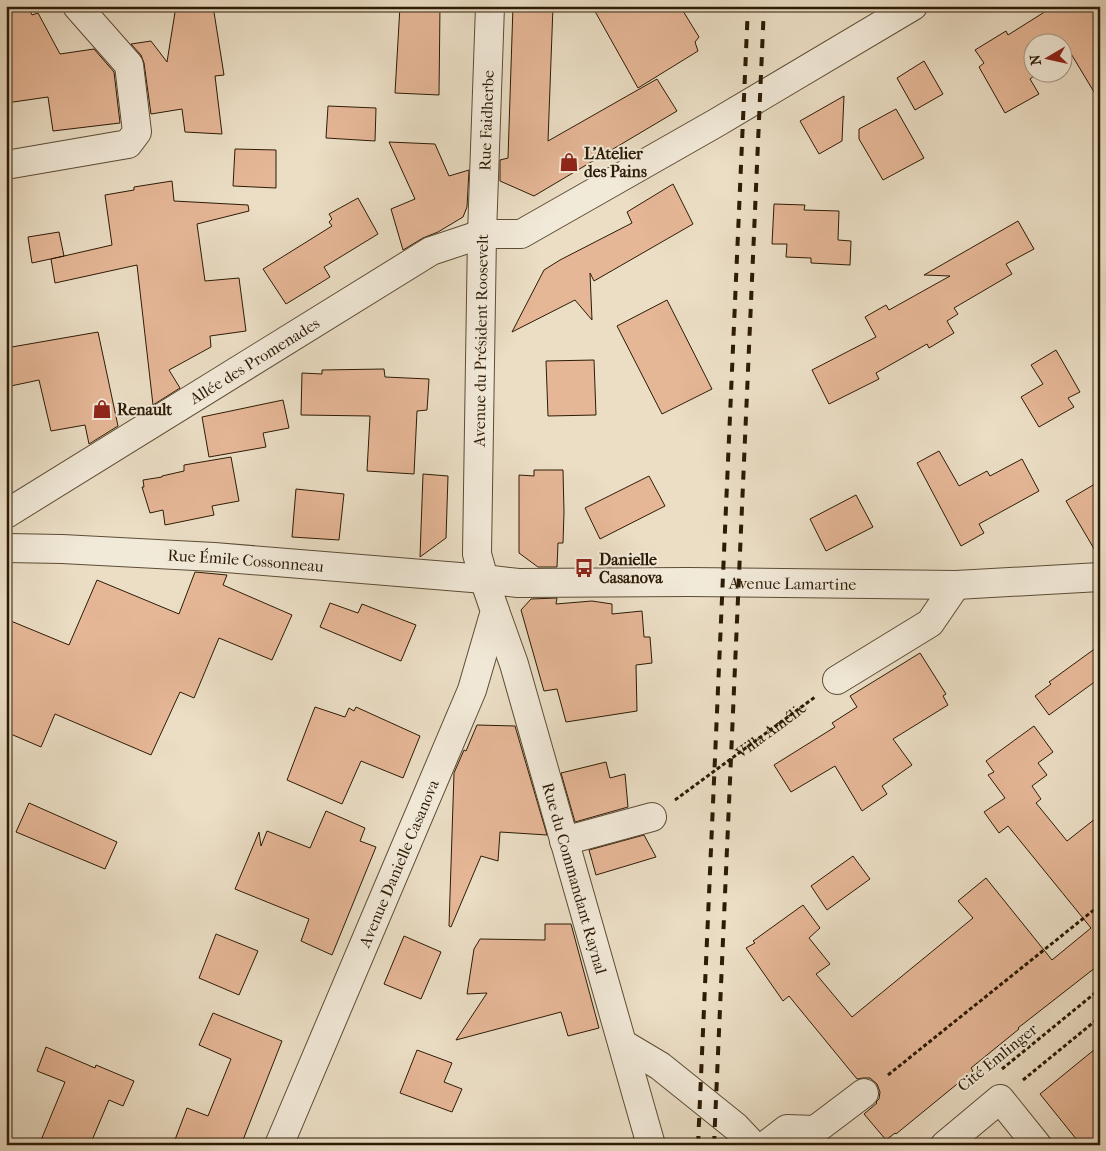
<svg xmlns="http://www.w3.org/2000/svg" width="1106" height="1151" font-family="'IM FELL French Canon',serif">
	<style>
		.building { fill: #e6b797; stroke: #2c1b05 }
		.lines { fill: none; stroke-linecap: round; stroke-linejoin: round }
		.minor-casing { stroke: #5c4c35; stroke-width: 30 }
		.path { stroke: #2c1b05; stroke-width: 3; stroke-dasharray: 4 2.5; stroke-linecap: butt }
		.minor { stroke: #f2ead9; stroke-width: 28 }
		.rail { stroke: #2c1b05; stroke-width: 4; stroke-dasharray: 9 9; stroke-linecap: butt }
		.labels { text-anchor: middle; stroke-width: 4; stroke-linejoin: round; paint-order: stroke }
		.street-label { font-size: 16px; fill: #2c1b05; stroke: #f2ead9 }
		.poi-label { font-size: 16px; font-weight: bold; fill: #2c1b05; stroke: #f2ead9; text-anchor: start }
	</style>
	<rect width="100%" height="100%" fill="#ebdec5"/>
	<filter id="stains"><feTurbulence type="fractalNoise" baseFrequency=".004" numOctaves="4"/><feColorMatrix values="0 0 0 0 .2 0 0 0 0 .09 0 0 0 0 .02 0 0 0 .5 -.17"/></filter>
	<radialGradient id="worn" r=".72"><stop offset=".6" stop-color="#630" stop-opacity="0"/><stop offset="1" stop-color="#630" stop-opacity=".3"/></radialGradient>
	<path class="building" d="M6,6H28L32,15L38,13L60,54L94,49L114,72L120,123L53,131L48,97L6,103Z
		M176,6H213L224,75L215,76L222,134L185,132L182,109L151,114L144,63L141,55L131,44L151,41L167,62Z
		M400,6H440L439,95L395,93Z
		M513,6H553L548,141L657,79L677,111L534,196L500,181V160L508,158Z
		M592,6H680L699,37L695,42L698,51L638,88Z
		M1054,6H1100V102L1070,52L1064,56V42H1034V72H1039L1030,79L1039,94L1005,113L979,67L984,63L975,50L1006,31L1008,35Z
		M924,61L943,94L915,110L897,78Z
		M844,96L842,141L819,154L800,121Z
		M328,106L376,108L375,141L326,138Z
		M896,109L924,158L883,180L859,139V129Z
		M389,142L435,144L449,176L469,170L467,207L463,217L438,232L423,238L403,250L391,209L415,199Z
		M235,149L276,150V188L233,186Z
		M172,181L174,201L248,205L249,211L197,224L205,281L239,278L246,331L210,336L211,347L169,370L180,388L153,405L137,265L55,283L51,259L112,245L105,195L134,190V187Z
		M673,184L693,224L594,281L590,273L592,320L575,300L512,332L544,270L560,260L632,223L627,212Z
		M358,198L378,234L324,267L330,277L286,304L263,269L332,226L329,222L332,219L329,214Z
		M774,204L805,205L804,210L839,211L838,240L851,241L850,265L811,263V258L786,257L787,244H772Z
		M1018,221L1034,249L1006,264L1012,274L954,308L958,314L947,321L954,333L929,348L927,344L876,373L879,379L829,404L812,370L876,337L865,317L886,305L889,310L950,276L924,275Z
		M59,232L64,256L32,263L28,237Z
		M667,300L712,389L662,414L617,326Z
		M98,332L118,426L89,444L85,425L51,431L39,380L6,387V348Z
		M1056,350L1080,392L1068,398L1074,407L1039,427L1021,397L1043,384L1031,365Z
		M594,360L596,415L548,416L546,361Z
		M384,369L385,377L429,379L427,410L417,411L414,474L367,471L370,416L301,415L302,373L322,374V370Z
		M283,400L289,428L263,433L266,447L209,457L202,417Z
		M939,451L959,486L987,471L990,476L1022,459L1039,491L979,524L984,533L961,546L917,463Z
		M231,457L239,501L212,506L214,515L165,525L163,510L150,513L142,487H144L143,480L162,477V476L184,471V465Z
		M534,470H563L564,512L563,543H558L557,567H538L519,553V475L534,476Z
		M423,474L448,476L446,538L420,557Z
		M649,476L665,506L600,539L585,508Z
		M1100,481V559L1066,501Z
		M296,489L344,494L339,540L292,537Z
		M856,495L873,527L826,551L810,519Z
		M195,572L227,575L223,585L292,615L272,660L219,638L194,698L180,692L151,755L55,714L41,747L6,732V619L69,645L97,580L179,614Z
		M557,598L556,604L592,601L612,604V614L642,611L644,637H650L652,663L636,665L637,711L566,722L557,689L544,691L521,610L531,599Z
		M330,603L358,613L362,604L416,625L401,661L320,627Z
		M1100,645V678L1049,715L1035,696L1051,684L1049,682Z
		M920,653L946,694L943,696L948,705L893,739L912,765L882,786L887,794L862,811L835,766L791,792L774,765L835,727L832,723L857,707L850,696Z
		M315,707L345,717L349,708L354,711L356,707L420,736L403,778L361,761L342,804L287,780Z
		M477,725L515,726L547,835L500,832L498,861L481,856L451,927L449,926L454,773L464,750L466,751Z
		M1034,726L1053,752L1038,763L1047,775L1032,786L1041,799L1036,803L1067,841L1100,815V964L1018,1028L1019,1029L971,1068L973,1071L896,1134L895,1133L886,1140L864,1114L877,1103L876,1102L879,1099L880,1092L877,1084L870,1078H863L857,1079L789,996L783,1001L746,948L755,943L753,941L803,905L820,928L809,938L830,964L816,974L852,1017L973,918L958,901L986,878L1052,960L1091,928L1008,826L999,833L984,812L1005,798L988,775L994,772L986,761Z
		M606,762L610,778L625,774L628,807L575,822L561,773Z
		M29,803L117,842L105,869L16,832Z
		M326,811L365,828L360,841L376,847L332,955L301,941L309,919L235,889L259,832L261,846L267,831L310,848Z
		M644,835L656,857L596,875L589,850Z
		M853,856L870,879L827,910L811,886Z
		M545,924H571L599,1028L568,1036L561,1012L456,1040L487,993L467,994L474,949L480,939L545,940Z
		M216,934L258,951L239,995L199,978Z
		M404,936L441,952L421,999L384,984Z
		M213,1013L282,1041L241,1145H173L187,1108L208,1116L231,1059L199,1045Z
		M1100,1045V1145H1081L1040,1094Z
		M46,1047L95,1068L96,1065L134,1081L123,1106L109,1100L90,1145H39L65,1082L37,1071Z
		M417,1050L452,1063L444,1082L462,1089L452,1112L400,1093Z"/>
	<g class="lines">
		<g class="minor-casing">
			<g id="minor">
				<path d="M6,165L128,144L137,132L129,65L77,6"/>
				<path id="s2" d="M6,514L431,251L482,234H521L716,123L913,6"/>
				<path id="s3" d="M6,548L62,549L214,557L484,579L518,583L688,582L956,585L1100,577"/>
				<path id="s4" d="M495,611L514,664L651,1145"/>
				<path d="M837,680L930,623L956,585"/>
				<path d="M564,841L652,817"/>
				<path d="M623,1044L660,1066L736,1127L753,1145"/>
				<path id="s5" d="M279,1145L472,690L495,611L484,579L477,554L482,234L490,6"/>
				<path d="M766,1145L787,1129L815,1130L864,1093"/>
				<path d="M945,1145L1000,1099L1037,1145"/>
			</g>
		</g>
		<g class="path">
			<path id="s1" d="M675,800L815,697"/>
			<path d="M1002,1069L1100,989"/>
			<path d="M888,1075L1100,905"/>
			<path d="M1023,1080L1100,1017"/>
			<path d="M910,1145L916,1140"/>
		</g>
		<use href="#minor" class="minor"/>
		<path class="rail" d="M698,1145L748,6
			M714,1145L764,6"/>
	</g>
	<defs>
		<g id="shop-bare" transform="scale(1.5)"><path d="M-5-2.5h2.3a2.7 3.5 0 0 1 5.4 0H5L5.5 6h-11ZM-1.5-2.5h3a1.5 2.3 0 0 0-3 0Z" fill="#8f2418" stroke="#f2ead9" stroke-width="2.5" paint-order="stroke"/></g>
		<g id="bus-bare" transform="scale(1.5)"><path d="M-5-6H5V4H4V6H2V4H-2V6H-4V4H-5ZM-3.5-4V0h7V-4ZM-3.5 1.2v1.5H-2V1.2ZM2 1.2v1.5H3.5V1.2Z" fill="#8f2418" stroke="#f2ead9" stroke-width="2.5" paint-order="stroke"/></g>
	</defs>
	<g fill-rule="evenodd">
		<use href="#shop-bare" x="569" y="162"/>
		<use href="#shop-bare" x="102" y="409"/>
		<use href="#bus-bare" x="584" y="568"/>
	</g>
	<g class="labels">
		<g class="street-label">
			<text dy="6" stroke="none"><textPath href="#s5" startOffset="1070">Rue Faidherbe</textPath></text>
			<text dy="6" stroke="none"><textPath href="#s5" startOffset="850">Avenue du Président Roosevelt</textPath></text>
			<text dy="6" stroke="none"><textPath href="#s2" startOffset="292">Allée des Promenades</textPath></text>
			<text dy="6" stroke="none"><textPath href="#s3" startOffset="240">Rue Émile Cossonneau</textPath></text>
			<text dy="6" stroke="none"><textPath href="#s3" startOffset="788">Avenue Lamartine</textPath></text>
			<text dy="6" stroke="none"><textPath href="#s1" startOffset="119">Villa Amélie</textPath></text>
			<text dy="6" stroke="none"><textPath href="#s5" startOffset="306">Avenue Danielle Casanova</textPath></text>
			<text dy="6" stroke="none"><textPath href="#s4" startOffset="279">Rue du Commandant Raynal</textPath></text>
			<text transform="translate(997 1057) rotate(-39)" y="6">Cité Emlinger</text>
		</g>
		<g class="poi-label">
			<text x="584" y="159">L'Atelier<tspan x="584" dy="18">des Pains</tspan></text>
			<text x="117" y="415">Renault</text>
			<text x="599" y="565">Danielle<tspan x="599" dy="18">Casanova</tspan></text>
		</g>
	</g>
	<rect width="1106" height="1151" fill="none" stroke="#ebdec5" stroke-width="25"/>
	<rect x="8" y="8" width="1091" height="1136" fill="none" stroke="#2c1b05" stroke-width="2.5"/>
	<rect x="12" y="12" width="1081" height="1126" fill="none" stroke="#2c1b05"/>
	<g transform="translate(1048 58) rotate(261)"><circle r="24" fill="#f2ead9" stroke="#a39784"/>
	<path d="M0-4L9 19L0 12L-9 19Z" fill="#8f2418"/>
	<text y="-8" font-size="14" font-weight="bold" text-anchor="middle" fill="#2c1b05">N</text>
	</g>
	<rect width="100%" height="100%" filter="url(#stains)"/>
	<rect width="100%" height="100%" fill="url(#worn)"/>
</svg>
